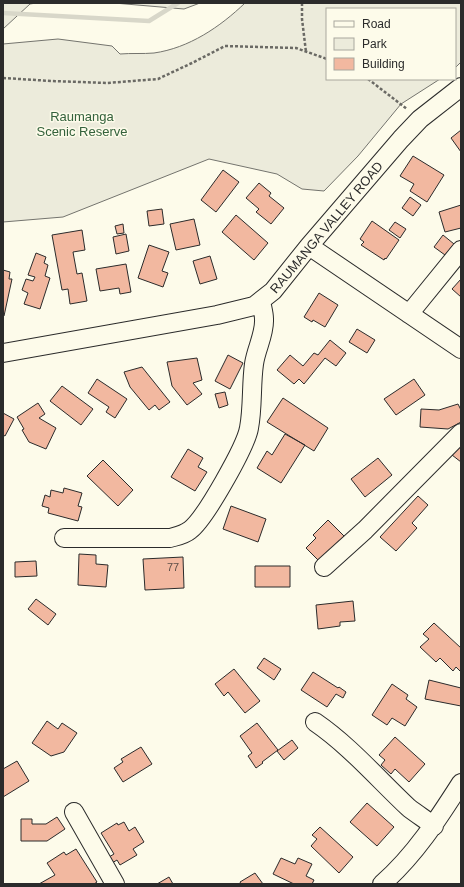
<svg xmlns="http://www.w3.org/2000/svg" width="464" height="887" font-family="Helvetica,sans-serif">
	<style>
		.green { fill: #ecebdb; stroke: #74746e }
		.lines { fill: none; stroke-linecap: round; stroke-linejoin: round }
		.stream { stroke: #d8d7c9; stroke-width: 4.5 }
		.building { fill: #f2b8a0; stroke: #2b2b2b }
		.minor-casing { stroke: #2b2b2b; stroke-width: 20 }
		.path { stroke: #6a6964; stroke-width: 2.5; stroke-dasharray: 3 2; stroke-linecap: butt }
		.minor { stroke: #fdfbea; stroke-width: 18 }
		.labels { text-anchor: middle; stroke-width: 3; stroke-linejoin: round; paint-order: stroke }
		.number-label { font-size: 11px; fill: #5d4e48 }
		.park-label { font-size: 13px; fill: #34623c; stroke: #fdfbea }
		.street-label { font-size: 13px; fill: #2b2b2b; stroke: #fdfbea }
	</style>
	<rect width="100%" height="100%" fill="#fdfbea"/>
	<path class="green" d="M3,3H36L30,4L3,29Z
		M114,3H200L184,9Z
		M245,3H461V62L455,68V9H327V79H440L401,104L358,156L324,191L302,189L277,174L209,159L63,217L3,222V44L58,39L112,46L120,54C131,53 143,54 154,53C189,48 220,27 245,3Z"/>
	<g class="lines">
		<path class="stream" d="M3,13L149,21L178,3"/>
	</g>
	<path class="building" d="M461,130V152L451,138Z
		M413,156L444,175L427,202L410,191L414,184L400,176Z
		M223,170L239,182L216,212L201,200Z
		M259,183L271,193L269,196L284,208L271,224L256,212L259,209L246,198Z
		M410,197L421,205L413,216L402,208Z
		M461,205V228L445,232L439,212Z
		M162,209L164,224L149,226L147,211Z
		M236,215L268,243L254,260L222,232Z
		M194,219L200,245L176,250L170,224Z
		M372,221L399,240L386,259L385,258L384,260L361,245L364,242L360,239Z
		M395,222L406,229L400,238L389,230Z
		M123,224L124,233L117,234L115,226Z
		M82,230L85,250L73,252L77,274L82,273L87,301L70,304L68,289L62,290L52,235Z
		M126,234L129,251L116,254L113,237Z
		M443,235L454,244L445,255L434,247Z
		M149,245L169,252L162,271L168,273L163,287L138,278Z
		M36,253L46,257L44,263L48,265L45,276L50,278L40,309L24,304L28,293L22,290L26,279L33,281L35,277L28,275Z
		M210,256L217,279L200,284L193,261Z
		M126,264L131,292L120,294L119,288L100,291L96,269Z
		M3,270L10,272L9,279H12L4,316H3Z
		M461,279V297L452,289Z
		M319,293L338,305L325,327L313,320L312,322L304,317Z
		M357,329L375,340L367,353L349,342Z
		M330,340L346,353L336,366L325,358L304,384L299,379L294,384L277,370L290,355L303,366L314,353L318,355Z
		M228,355L243,363L230,389L215,381Z
		M197,358L202,380L193,383L202,394L187,405L172,386L167,362Z
		M142,367L170,402L159,410L155,405L149,410L130,387L124,372Z
		M97,379L127,399L115,418L106,412L109,407L88,393Z
		M414,379L425,395L396,415L384,399Z
		M62,386L93,409L81,425L50,401Z
		M225,392L228,405L219,408L215,394Z
		M283,398L328,428L314,451L267,422Z
		M38,403L45,414L39,418L56,428L46,449L29,442L22,430L24,429L17,417Z
		M458,404L461,410V422L448,429L420,427L421,409L439,410Z
		M3,413L14,419L5,436L3,435Z
		M285,434L305,445L281,483L257,468L267,451L272,455Z
		M461,444V462L452,455Z
		M188,449L203,458L198,467L207,472L195,491L171,477Z
		M378,458L392,475L365,497L351,479Z
		M103,460L133,490L118,506L87,476Z
		M64,488L82,493L78,506L82,507L78,521L48,513L49,508L42,506L45,495L50,497L51,490L63,493Z
		M418,496L428,505L412,523L417,528L396,551L380,537Z
		M231,506L266,519L258,542L223,529Z
		M328,520L345,537L319,561L306,548L316,538L313,535Z
		M79,554L96,555V564L108,565L106,587L78,585Z
		M183,557L184,588L145,590L143,559Z
		M36,561L37,576L15,577V562Z
		M255,566H290V587H255Z
		M36,599L56,614L48,625L28,609Z
		M353,601L355,621L340,622V626L318,629L316,605Z
		M434,623L461,648V672L456,667L453,671L440,658L436,662L420,647L429,639L423,634Z
		M264,658L281,669L274,680L257,668Z
		M234,669L260,701L245,713L228,692L224,696L215,684Z
		M313,672L338,688L339,687L346,692L343,698L336,694L327,707L301,690Z
		M429,680L461,688V706L425,699Z
		M392,684L408,695L406,699L417,707L405,726L392,718L387,725L372,715Z
		M47,721L58,729L62,723L77,733L64,752L51,756L32,743Z
		M257,723L278,750L262,762L263,763L256,768L248,756L252,753L240,736Z
		M395,737L425,764L409,782L395,769L391,774L381,765L385,760L379,755Z
		M292,740L298,748L284,760L277,751Z
		M141,747L152,764L123,782L114,768L123,762L121,759Z
		M17,761L29,781L3,797V769Z
		M367,803L394,827L377,846L350,822Z
		M57,817L65,829L47,841H21V819H32V824H46Z
		M124,822L129,831L135,827L144,842L133,849L137,855L120,865L117,860L112,863L109,857L114,854L101,833L117,823L118,825Z
		M320,827L353,857L339,873L311,846L317,839L312,835Z
		M76,849L97,882L94,884H39L55,875L47,863L64,852L66,855Z
		M281,858L295,864L298,858L312,864L306,876L314,880L312,884H294L273,874Z
		M255,873L263,884H241L240,882Z
		M169,877L173,884H157Z"/>
	<g class="lines">
		<g class="minor-casing">
			<path id="minor" d="M309,246L461,349
				M409,314L461,250
				M3,353L217,315L254,306L273,291L309,246L401,139L420,119L461,87
				M64,538H170C177,536 184,535 190,530C205,519 246,446 249,428C253,407 251,385 254,364C256,349 265,334 264,319C264,313 262,307 261,301
				M324,567L365,530L461,433
				M315,722C350,746 378,779 409,808C417,814 426,820 434,826
				M74,812L115,884
				M382,884C415,855 438,819 461,783"/>
		</g>
		<path class="path" d="M302,3V19L306,52
			M3,78L52,81L107,83L158,79L192,63L225,46L296,48L327,59
			M368,79L407,109"/>
		<use href="#minor" class="minor"/>
	</g>
	<g class="labels">
		<g class="number-label">
			<text x="173" y="571">77</text>
		</g>
		<g class="park-label">
			<text x="82" y="121">Raumanga<tspan x="82" dy="15">Scenic Reserve</tspan></text>
		</g>
		<g class="street-label">
			<text transform="translate(326 227) rotate(-50)" y="5">RAUMANGA VALLEY ROAD</text>
		</g>
	</g>
	<rect width="464" height="887" fill="none" stroke="#2b2b2b" stroke-width="8"/>
	<rect x="326" y="8" width="130" height="72" fill="#fdfbea" stroke="#a9a89e"/>
	<rect x="334" y="21" width="20" height="6" fill="#fdfbea" stroke="#a9a89e"/>
	<text x="362" y="28" font-size="12" fill="#2b2b2b">Road</text>
	<rect x="334" y="38" width="20" height="12" fill="#ecebdb" stroke="#a9a89e"/>
	<text x="362" y="48" font-size="12" fill="#2b2b2b">Park</text>
	<rect x="334" y="58" width="20" height="12" fill="#f2b8a0" stroke="#a9a89e"/>
	<text x="362" y="68" font-size="12" fill="#2b2b2b">Building</text>
</svg>
